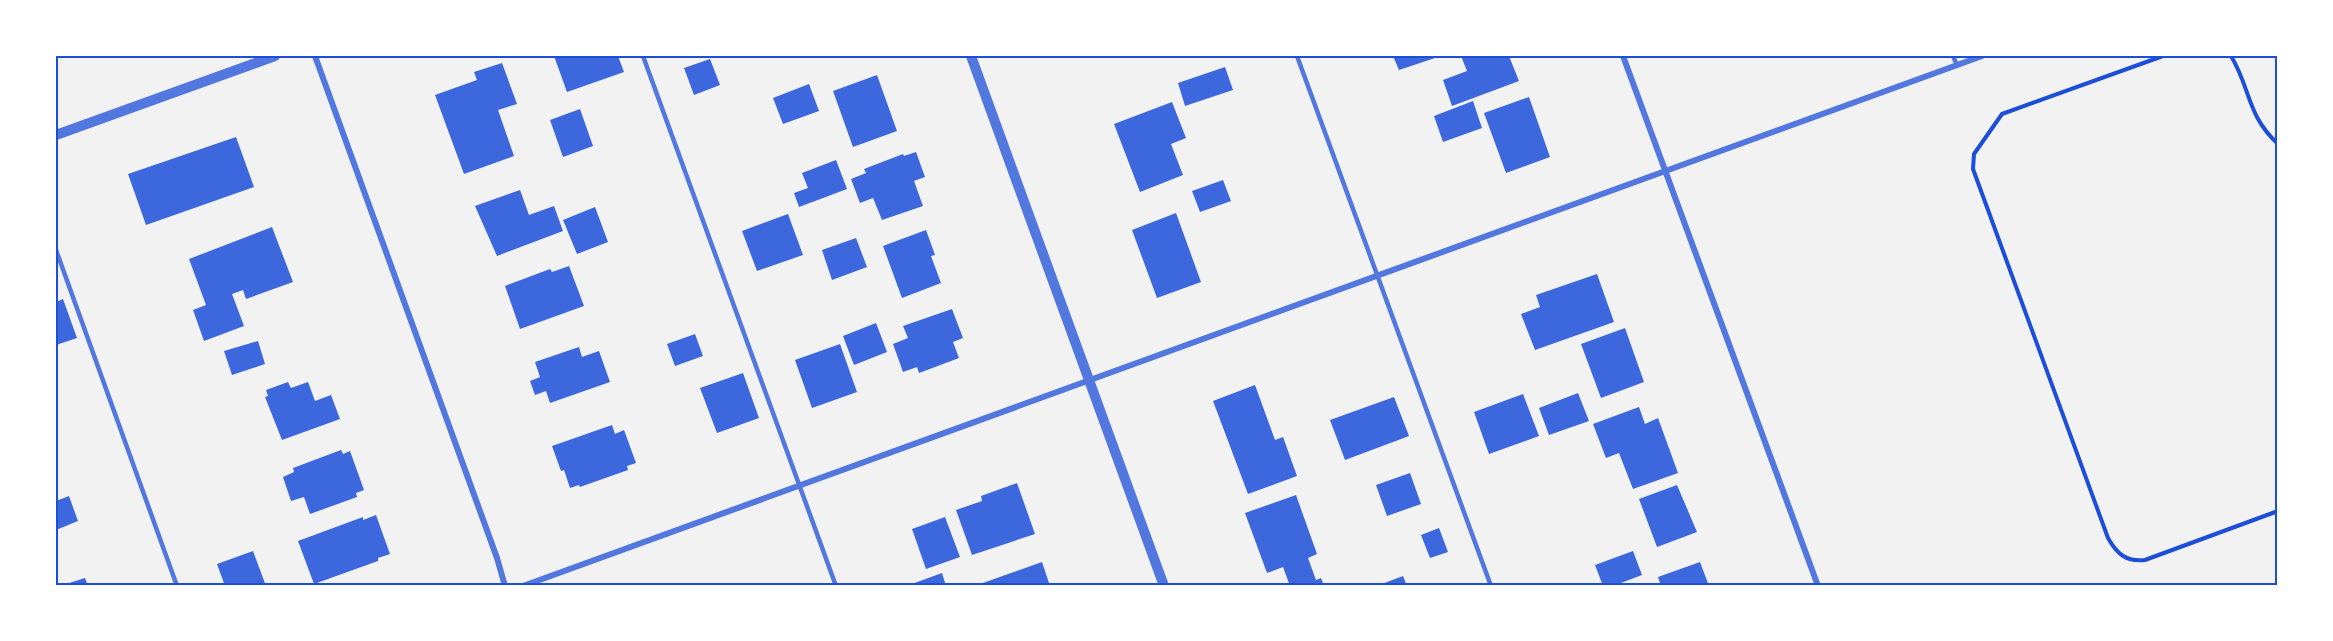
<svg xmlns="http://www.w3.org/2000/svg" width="2333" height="641" font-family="Jost,sans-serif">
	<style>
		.building { fill: #3d67dc }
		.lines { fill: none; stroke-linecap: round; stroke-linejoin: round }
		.path { stroke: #1d4ed8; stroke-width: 4 }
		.service { stroke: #5277de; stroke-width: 4.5 }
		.minor { stroke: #5277de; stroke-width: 6 }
		.tertiary { stroke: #5277de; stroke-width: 10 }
		.neatline { fill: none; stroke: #1d4ed8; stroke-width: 2 }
	</style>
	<rect width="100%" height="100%" fill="#f2f2f2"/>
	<path class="building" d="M554,56H618L624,72L567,92Z
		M1393,56H1441L1399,70Z
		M1461,56H1509L1519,81L1452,106L1443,80L1467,71Z
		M710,59L720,85L694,95L684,68Z
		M502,63L517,104L498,110L514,156L464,174L435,95L477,80L474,72Z
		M1225,67L1233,90L1185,106L1178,83Z
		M877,75L897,131L853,147L833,91Z
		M809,84L819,111L783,124L773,98Z
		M1529,97L1550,157L1506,173L1484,113Z
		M1473,101L1482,128L1443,142L1434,116Z
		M1172,102L1186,138L1171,144L1183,175L1140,192L1114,124Z
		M580,109L593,146L563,157L550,120Z
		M236,137L254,187L146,225L128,174Z
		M916,152L925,177L914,181L923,206L882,220L873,198L860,203L851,179L866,173L864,169L903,154L904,156Z
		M836,160L847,189L799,207L794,193L808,188L802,173Z
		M1223,180L1231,201L1200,212L1192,191Z
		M520,190L529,215L554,206L563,231L497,256L475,206Z
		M595,207L608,242L577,254L563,220Z
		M1176,213L1201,282L1157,298L1132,230Z
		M788,214L803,255L757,271L742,231Z
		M272,227L293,282L246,299L243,290L232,294L244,326L204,341L193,310L206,305L189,259Z
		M926,230L935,255L931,256L941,283L902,298L883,246Z
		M856,238L867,267L832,280L822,250Z
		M569,266L584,306L520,329L505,286L550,269L552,272Z
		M1597,274L1614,322L1535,350L1521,314L1540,307L1536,295Z
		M63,299L77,338L56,345V302Z
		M952,309L963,338L953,342L959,358L919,373L917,367L903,372L893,344L908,338L903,326Z
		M876,323L887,352L854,365L843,336Z
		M1625,328L1644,382L1601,398L1581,344Z
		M695,334L703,356L675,366L667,344Z
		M258,341L265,364L232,375L224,351Z
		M840,344L857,392L812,408L795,360Z
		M579,347L582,357L599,351L610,382L550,403L546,391L535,395L530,381L540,377L535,362Z
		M743,373L759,418L717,433L700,388Z
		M288,382L291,388L308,382L315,401L331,395L340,419L282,440L265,397L268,396L266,390Z
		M1255,385L1275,440L1283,437L1297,476L1248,494L1213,401Z
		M1578,393L1589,421L1549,435L1539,408Z
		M1523,394L1539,436L1489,454L1474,412Z
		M1394,397L1409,436L1345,460L1330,420Z
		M1639,407L1645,424L1658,418L1678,473L1633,489L1619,453L1606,458L1593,424Z
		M612,425L615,434L624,430L636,463L627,466L628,470L580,487L579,485L570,488L564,470L561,471L552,446Z
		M341,450L343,454L350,451L364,490L356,493L357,497L310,514L304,497L291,501L283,477L294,472L293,468Z
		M1410,473L1421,504L1387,516L1376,485Z
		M1017,483L1035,534L972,555L956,510L982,501L981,496Z
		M1677,485L1697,532L1657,547L1639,499Z
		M1296,495L1317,554L1308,558L1316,580L1321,578L1324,586H1290L1283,567L1267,573L1245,513Z
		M69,496L78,521L56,530V501Z
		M376,515L390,554L378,558V561L314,584L298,541L363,517V520Z
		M945,517L960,557L926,569L912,529Z
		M1439,528L1448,552L1430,558L1421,535Z
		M253,551L266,586H225L217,564Z
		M1633,551L1642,575L1613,586H1603L1595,565Z
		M1042,562L1050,586H981L980,584Z
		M1700,562L1709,586H1661L1658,577Z
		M942,573L946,586H909V585Z
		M1403,576L1407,586H1379V585Z
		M85,578L88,586H64L63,585Z"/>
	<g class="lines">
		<path class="path" d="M2163,56L2002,114L1974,154L1973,169L2108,538C2117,554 2126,562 2145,560L2278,511
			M2231,56C2251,89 2246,114 2278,144"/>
		<path class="service" d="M643,56L836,586
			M1297,56L1491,586
			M1953,56L1957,65
			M56,250L177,586"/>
		<path class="minor" d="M315,56L497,558L505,586
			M1623,56L1818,586
			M523,586L1982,56
			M2277,586L2278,585"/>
		<path class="tertiary" d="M971,56L1164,586
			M56,135L275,56"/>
	</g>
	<rect width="2333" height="641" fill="none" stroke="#ffffff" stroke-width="114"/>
	<rect x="57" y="57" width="2219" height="527" class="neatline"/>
</svg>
